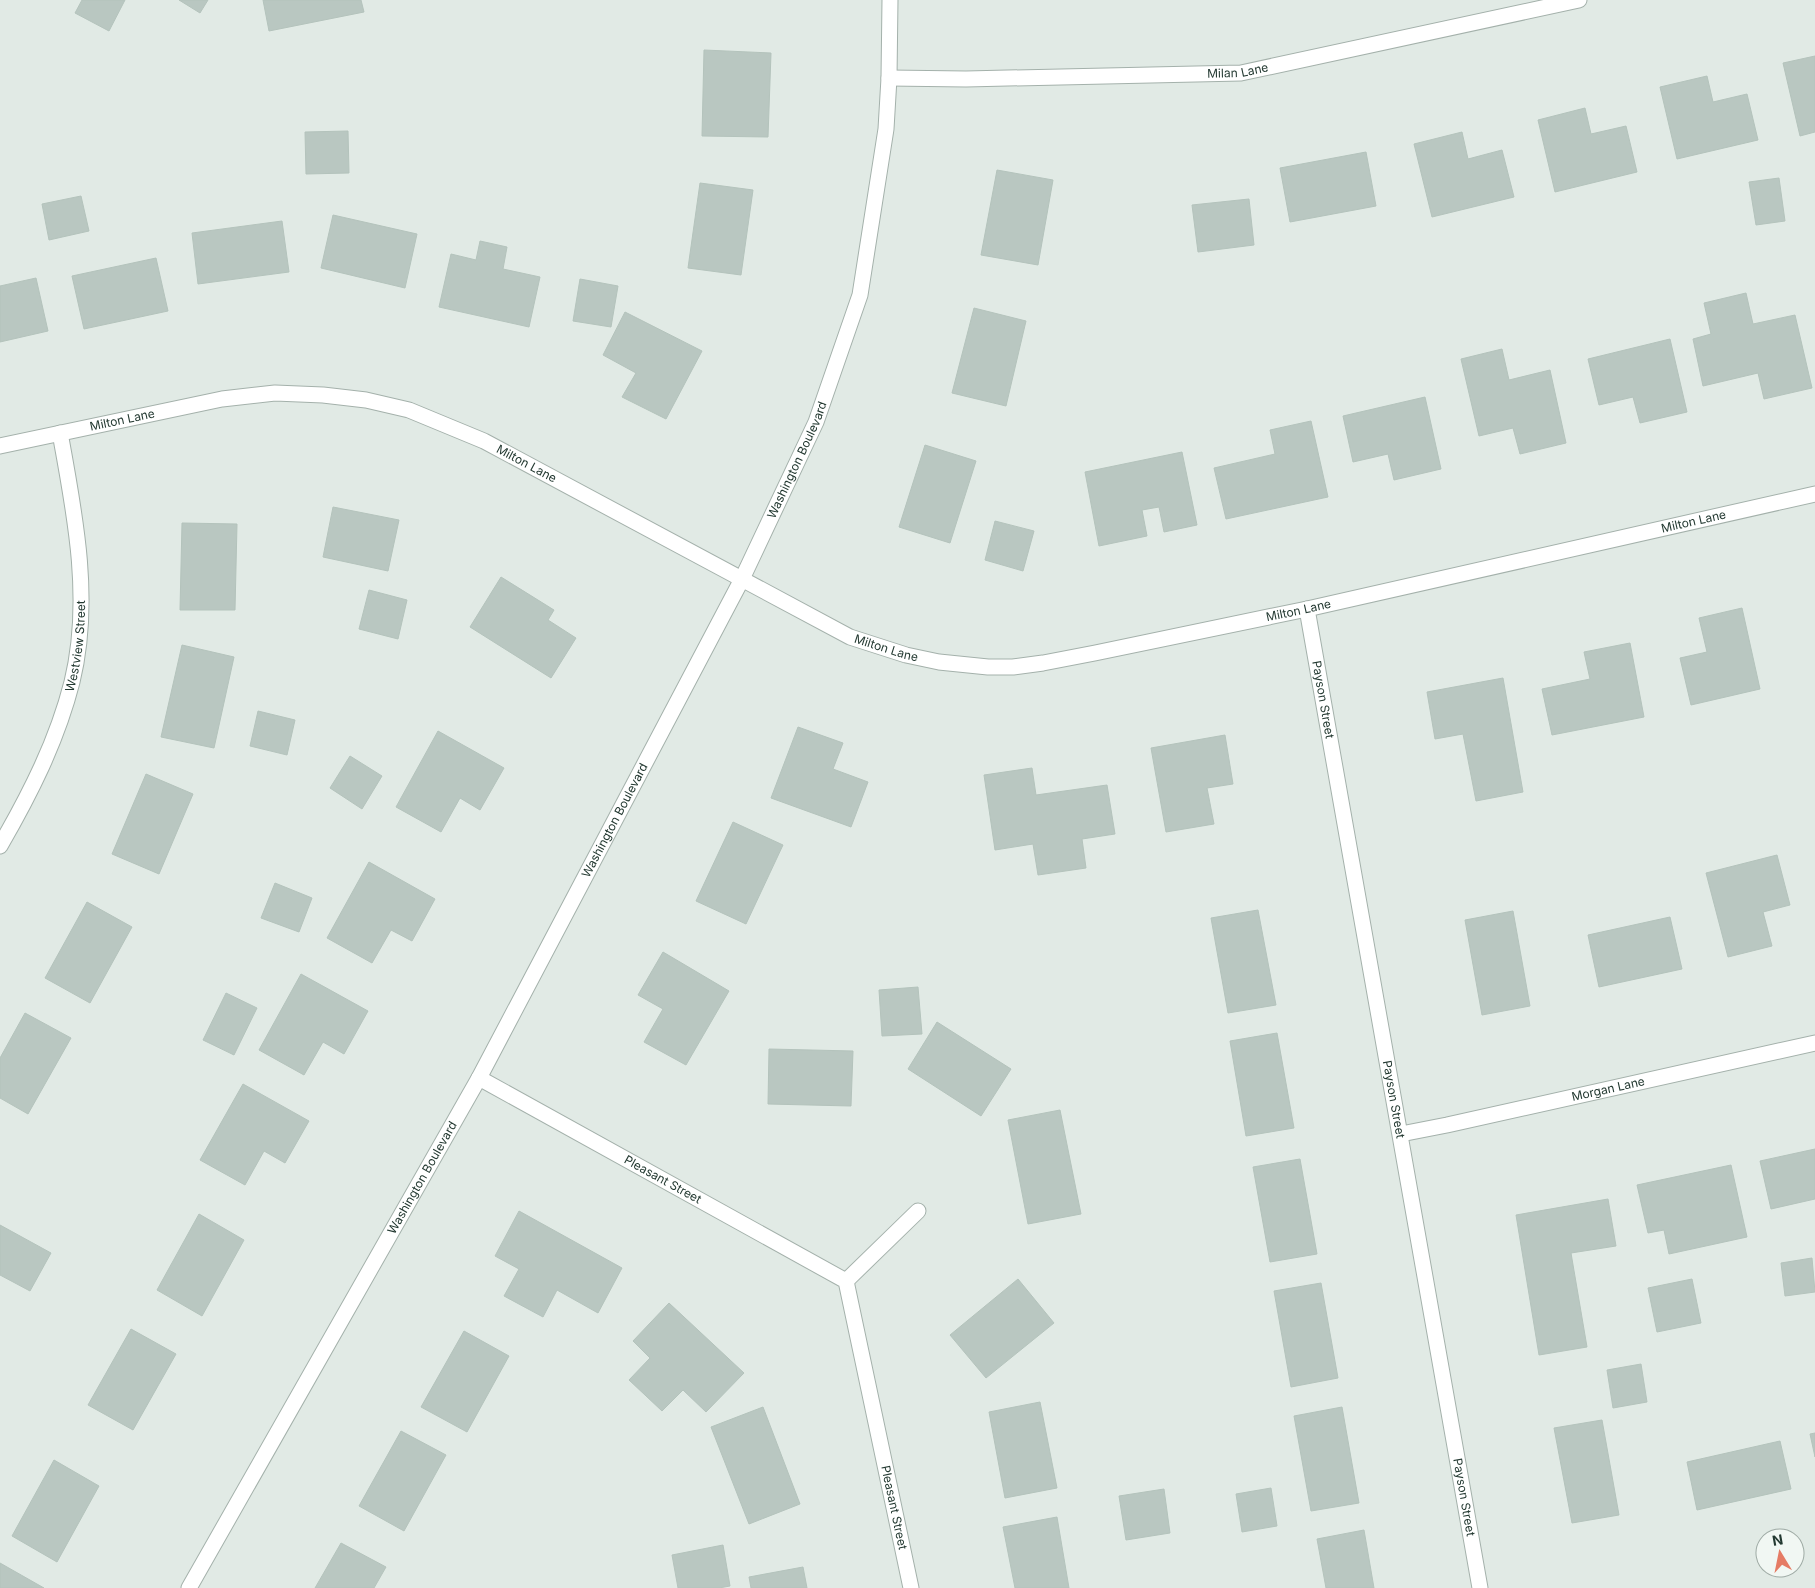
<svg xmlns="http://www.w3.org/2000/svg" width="1815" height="1588" font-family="Inter,sans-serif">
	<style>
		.building { fill: #b9c7c1; stroke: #b4c3bc }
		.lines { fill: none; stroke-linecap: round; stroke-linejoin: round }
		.street-casing { stroke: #a4b1ab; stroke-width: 17 }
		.street { stroke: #fff; stroke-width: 15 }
		.labels { text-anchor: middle; stroke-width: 4; stroke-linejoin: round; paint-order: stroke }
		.street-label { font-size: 12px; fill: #233931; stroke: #f1f7f3 }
	</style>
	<rect width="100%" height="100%" fill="#e1eae5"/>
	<path class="building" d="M82,0H125L109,31L75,13Z
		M179,0H208L200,13Z
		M263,0H361L364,12L269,31Z
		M704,50L771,53L768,137L702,136Z
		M1815,56V132L1800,136L1783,63Z
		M1707,76L1713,102L1747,94L1758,140L1677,159L1660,87Z
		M1585,108L1591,134L1626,126L1637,172L1555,192L1538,120Z
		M348,131L349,173L306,174L305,132Z
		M1462,132L1468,159L1502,150L1514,197L1432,217L1414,144Z
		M1366,152L1376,206L1290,222L1280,168Z
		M997,170L1053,180L1038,265L981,255Z
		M1779,178L1785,221L1756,225L1749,182Z
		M700,183L753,190L741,275L688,268Z
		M81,196L89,231L49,240L42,204Z
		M1249,199L1254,245L1198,252L1192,205Z
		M333,215L417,234L405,288L321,268Z
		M282,221L289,272L198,284L192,233Z
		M480,241L507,247L503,269L540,277L529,327L439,307L451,254L476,260Z
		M156,258L168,311L84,329L72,276Z
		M36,278L48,331L0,342V286Z
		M580,279L618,286L611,327L573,321Z
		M1746,293L1753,324L1795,315L1812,388L1764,399L1758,373L1703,386L1693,339L1711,334L1704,303Z
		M974,308L1026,321L1006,406L952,393Z
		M625,312L702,351L666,419L622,397L636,373L603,355Z
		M1670,339L1687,412L1640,423L1633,397L1599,405L1588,359Z
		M1502,349L1509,380L1550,370L1566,443L1520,454L1513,428L1479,436L1461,359Z
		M1425,397L1441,469L1394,480L1388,454L1353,462L1343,416Z
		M1311,421L1328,497L1226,519L1214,468L1275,454L1270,430Z
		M925,445L976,461L950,543L899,527Z
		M1182,452L1197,525L1164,532L1159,507L1142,510L1147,536L1099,546L1085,472Z
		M333,507L399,520L388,571L323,557Z
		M995,521L1034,531L1023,571L985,560Z
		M182,523L237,524L235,610H180Z
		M501,577L554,610L548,620L576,638L551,678L470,627Z
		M369,590L407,600L398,639L359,629Z
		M1742,608L1760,689L1691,705L1680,658L1707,652L1699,618Z
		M1630,643L1644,717L1552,735L1542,689L1590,679L1584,652Z
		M182,645L234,657L214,748L161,737Z
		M1503,678L1523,792L1476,801L1463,734L1435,739L1427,692Z
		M258,711L295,720L287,755L250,746Z
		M798,727L843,743L833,769L868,782L851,827L771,798Z
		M438,731L504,768L480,810L460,798L441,832L396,807Z
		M1225,735L1233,784L1207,788L1214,824L1166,832L1151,748Z
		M350,756L382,776L362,809L330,788Z
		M1032,768L1036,795L1107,785L1115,834L1082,839L1086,868L1038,875L1033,844L995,850L984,775Z
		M146,774L193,794L159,874L112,854Z
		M733,822L783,845L746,924L696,901Z
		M1777,855L1790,905L1763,912L1772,946L1728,957L1706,873Z
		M369,862L435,899L412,941L391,930L372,963L327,938Z
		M275,883L312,898L299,932L261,918Z
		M87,902L132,927L90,1003L45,978Z
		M1258,910L1276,1005L1228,1013L1211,918Z
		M1513,911L1530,1006L1482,1015L1465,920Z
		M1670,917L1682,969L1599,987L1588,935Z
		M663,952L729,991L686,1065L644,1042L663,1009L638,995Z
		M301,974L368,1011L344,1054L323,1042L304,1075L259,1050Z
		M918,987L922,1034L882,1036L879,990Z
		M226,993L257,1008L234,1055L203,1040Z
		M25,1013L71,1038L28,1114L0,1098V1058Z
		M937,1022L1011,1069L981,1116L908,1069Z
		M1277,1033L1294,1128L1246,1136L1230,1041Z
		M769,1049L853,1051L851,1106L768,1104Z
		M243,1084L309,1121L285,1163L264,1151L245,1185L200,1160Z
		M1060,1110L1081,1214L1028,1224L1008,1120Z
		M1815,1149V1199L1771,1209L1760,1161Z
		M1300,1159L1317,1254L1270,1262L1253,1167Z
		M1731,1165L1747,1237L1669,1254L1664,1230L1648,1233L1637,1185Z
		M1608,1199L1616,1246L1571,1253L1587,1347L1539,1355L1516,1215Z
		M519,1211L622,1268L598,1313L557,1290L543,1317L504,1296L519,1269L495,1256Z
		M199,1214L244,1240L202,1316L157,1290Z
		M0,1225L51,1253L30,1291L0,1275Z
		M1812,1258L1815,1292L1785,1296L1781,1263Z
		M1018,1279L1054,1323L986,1378L950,1335Z
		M1692,1279L1701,1323L1657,1332L1648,1288Z
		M1321,1283L1338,1378L1291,1387L1274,1291Z
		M669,1303L744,1373L706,1412L683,1390L662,1411L629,1380L650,1358L633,1341Z
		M131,1329L176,1354L133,1430L88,1405Z
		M464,1331L509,1356L467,1432L421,1407Z
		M1641,1364L1647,1402L1613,1408L1607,1370Z
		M1040,1402L1057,1488L1005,1498L989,1412Z
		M763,1407L800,1504L749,1524L711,1427Z
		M1342,1407L1359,1503L1311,1511L1294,1416Z
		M1602,1420L1619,1515L1572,1523L1554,1428Z
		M401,1431L446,1455L404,1531L359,1506Z
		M1815,1433V1457L1810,1434Z
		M1780,1441L1791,1489L1697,1510L1687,1462Z
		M54,1460L99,1486L57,1562L12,1536Z
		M1271,1488L1277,1526L1242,1532L1236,1494Z
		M1164,1489L1170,1533L1126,1540L1119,1496Z
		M1057,1517L1069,1588H1015L1003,1527Z
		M1364,1530L1374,1588H1326L1317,1539Z
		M341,1543L386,1567L374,1588H315Z
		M723,1545L730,1586L719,1588H678L672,1555Z
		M0,1563L44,1588H0Z
		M803,1567L807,1588H751L749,1577Z"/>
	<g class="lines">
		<g class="street-casing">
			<g id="street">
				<path id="s1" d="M889,78L966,79L1241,73L1579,0"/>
				<path id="s2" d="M0,446L222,399L275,393L323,395L366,400L409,410L484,441L850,637L906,655L939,662L988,667H1013L1043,663L1095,653L1307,609L1815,494"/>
				<path id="s3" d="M1307,609L1480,1588"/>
				<path id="s4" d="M0,846C30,794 57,741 72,682C92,601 75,514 60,433"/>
				<path id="s5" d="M479,1078L846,1281L911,1588"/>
				<path id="s6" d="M1401,1134L1447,1125L1815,1043"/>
				<path d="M846,1281L918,1211"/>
				<path id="s7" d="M189,1588L479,1078L742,579L816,422L860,295L886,129L889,78L890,0"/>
			</g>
		</g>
		<use href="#street" class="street"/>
	</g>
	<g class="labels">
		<g class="street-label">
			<text dy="4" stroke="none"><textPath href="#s1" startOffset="349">Milan Lane</textPath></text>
			<text dy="4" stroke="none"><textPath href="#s2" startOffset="125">Milton Lane</textPath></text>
			<text dy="4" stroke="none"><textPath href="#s7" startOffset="1282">Washington Boulevard</textPath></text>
			<text dy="4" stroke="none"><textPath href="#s2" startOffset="545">Milton Lane</textPath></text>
			<text dy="4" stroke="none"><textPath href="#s2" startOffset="1775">Milton Lane</textPath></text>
			<text dy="4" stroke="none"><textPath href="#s2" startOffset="1370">Milton Lane</textPath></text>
			<text dy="4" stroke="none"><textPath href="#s4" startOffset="216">Westview Street</textPath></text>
			<text dy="4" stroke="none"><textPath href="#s2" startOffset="950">Milton Lane</textPath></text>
			<text dy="4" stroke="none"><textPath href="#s3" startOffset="92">Payson Street</textPath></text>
			<text dy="4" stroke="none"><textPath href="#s7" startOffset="878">Washington Boulevard</textPath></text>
			<text dy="4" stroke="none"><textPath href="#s6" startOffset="212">Morgan Lane</textPath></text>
			<text dy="4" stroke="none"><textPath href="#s3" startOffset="498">Payson Street</textPath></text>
			<text dy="4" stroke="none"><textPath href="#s7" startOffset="472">Washington Boulevard</textPath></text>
			<text dy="4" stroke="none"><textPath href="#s5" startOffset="210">Pleasant Street</textPath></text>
			<text dy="4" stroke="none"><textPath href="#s3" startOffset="902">Payson Street</textPath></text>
			<text dy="4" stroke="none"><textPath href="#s5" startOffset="651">Pleasant Street</textPath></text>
		</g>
	</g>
	<g transform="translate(1780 1553) rotate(350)"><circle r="24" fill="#f1f7f3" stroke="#9faba5"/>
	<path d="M0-4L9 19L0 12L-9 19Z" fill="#e57b64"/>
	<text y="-8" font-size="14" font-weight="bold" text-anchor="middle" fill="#233931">N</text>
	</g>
</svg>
